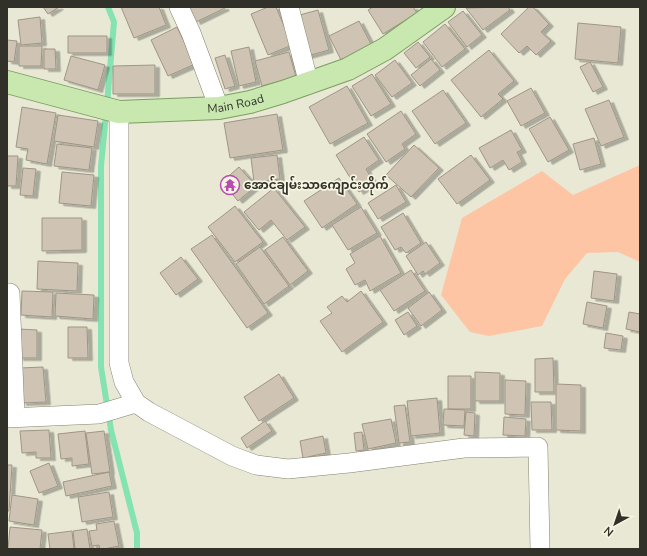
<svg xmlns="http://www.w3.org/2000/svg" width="647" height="556" font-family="'Nunito Sans','Noto Sans Myanmar',sans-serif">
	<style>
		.green { fill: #fec5a4 }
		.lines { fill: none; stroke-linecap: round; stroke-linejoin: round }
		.stream { stroke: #85e3b2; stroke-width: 6 }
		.building { fill: #cfc4b3; stroke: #9f9585; filter: url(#shadow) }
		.minor-casing { stroke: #838270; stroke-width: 20 }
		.major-casing { stroke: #7c9e5f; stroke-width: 24 }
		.minor { stroke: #fff; stroke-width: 19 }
		.major { stroke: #c8e8b0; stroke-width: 22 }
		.labels { text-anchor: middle; stroke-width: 3.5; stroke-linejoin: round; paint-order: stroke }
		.street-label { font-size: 12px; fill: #313129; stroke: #f6f5e2 }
		.poi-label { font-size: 12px; font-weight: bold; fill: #313129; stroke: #f6f5e2; text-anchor: start }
	</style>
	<defs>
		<filter id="shadow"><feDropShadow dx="4.5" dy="2.5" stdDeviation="0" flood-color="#0004"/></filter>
	</defs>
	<rect width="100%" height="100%" fill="#e8e8d5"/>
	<path class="green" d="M640,165V262L618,252L587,253L565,279L542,326L489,336L470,332L441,295L462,218L542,171L573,195Z"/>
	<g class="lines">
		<path class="stream" d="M107,104L114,22L108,7
			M106,113L101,166V367L111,430L137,533V549"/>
	</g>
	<path class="building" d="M43,7H59L48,14Z
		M121,7H159L166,25L134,38Z
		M189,7H224L225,8L196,22Z
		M268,7H276L292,45L268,55L251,14Z
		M373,7H413L417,13L383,34L368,10Z
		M508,7L510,10L483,30L466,8Z
		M529,7H533L549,24L541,32L551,41L536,55L527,46L519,53L501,34Z
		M318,10L329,50L307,56L296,16Z
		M463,11L482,35L467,47L448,22Z
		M40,17L42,43L21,45L18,20Z
		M359,21L371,44L341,60L329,36Z
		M578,23L621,27L618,63L575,59Z
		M445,24L465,49L442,67L423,42Z
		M177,27L195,64L168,76L151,40Z
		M68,36H107V53H68Z
		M7,40L17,41L14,62L7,61Z
		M418,42L430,57L416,68L404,53Z
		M19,46H42L41,66H19Z
		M249,47L256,82L239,86L231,51Z
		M44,49H55L56,69H44Z
		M489,50L514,81L498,94L503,99L481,117L451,80Z
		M289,52L296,77L262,86L255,61Z
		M225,55L235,86L225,89L215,58Z
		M71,56L105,65L98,90L64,80Z
		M431,59L440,70L420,86L411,75Z
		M395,60L412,83L392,97L375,75Z
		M590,62L603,87L593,92L580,67Z
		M155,65V94H113V66Z
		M372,74L391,104L371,116L352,86Z
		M347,86L368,123L330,144L309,107Z
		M531,88L545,113L521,126L507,101Z
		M443,90L466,123L435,144L412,111Z
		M609,100L624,137L601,146L585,109Z
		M22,107L56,113L47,164L26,160L28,149L16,147Z
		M401,111L416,134L402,144L405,149L386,162L367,134Z
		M277,114L283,150L230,158L224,123Z
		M58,115L98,121L94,147L54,141Z
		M550,117L569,150L548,162L529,129Z
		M511,130L522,150L517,152L522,162L509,170L503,160L490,168L479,148Z
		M364,137L379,160L366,169L374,183L359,192L336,155Z
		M594,138L601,164L580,170L573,144Z
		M57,144L92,148L89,170L54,166Z
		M414,145L439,168L411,197L386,175Z
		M277,155L280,179L254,182L251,158Z
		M471,155L490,180L457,204L438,179Z
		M7,156H18L16,186H7Z
		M239,167L256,186L238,201L222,182Z
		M23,168L36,169L33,196L20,195Z
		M62,172L94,175L91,206L59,203Z
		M339,178L357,204L322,228L304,201Z
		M396,185L406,202L378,219L368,203Z
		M274,188L305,227L287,240L271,220L259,230L244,212Z
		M235,206L263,242L235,262L208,227Z
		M361,207L377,233L348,250L332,225Z
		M403,213L421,243L406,253L401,247L395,250L381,227Z
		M42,218H82V250L42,251Z
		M212,235L268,313L247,328L191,249Z
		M380,236L401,273L370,291L365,280L355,285L346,269L355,263L350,254Z
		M283,237L308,271L290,285L265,250Z
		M426,242L440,263L425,274L423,271L418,275L406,256Z
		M260,247L289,286L264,304L236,264Z
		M181,257L198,279L176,295L160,273Z
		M38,261L78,263L77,291L37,289Z
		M411,270L425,291L394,311L380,290Z
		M594,271L617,274L614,301L591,298Z
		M22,291L53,292L52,317L21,315Z
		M361,291L383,322L342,352L320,321L332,313L327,307L342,296L347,302Z
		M429,292L442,310L421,326L408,308Z
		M56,293L94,295L93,319L55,316Z
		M587,302L607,306L603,328L583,324Z
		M408,312L417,326L404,335L395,320Z
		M629,312L640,314V332L626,329Z
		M68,327H87L88,358H68Z
		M19,329L37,330V358H19Z
		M606,333L623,336L621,350L604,348Z
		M553,358L554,392H535V359Z
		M43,367L46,402L22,403L20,368Z
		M475,372L500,373V401H475Z
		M279,374L294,398L259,421L244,397Z
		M448,376H471V409H448Z
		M505,380L526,381L525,415L505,414Z
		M556,384L581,385V431L556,430Z
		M437,398L440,433L411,436L407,401Z
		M531,402H551L552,430H532Z
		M405,405L410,442L399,443L394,406Z
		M444,409L465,410L464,426L443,425Z
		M466,412L475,413L474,436L464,435Z
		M504,417L526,419L525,436L503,435Z
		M391,419L396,443L368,449L362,424Z
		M265,421L272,431L247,448L241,438Z
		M49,430L51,458H36V452L22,453L20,431Z
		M85,431L89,464L72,466V458L61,459L58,434Z
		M104,431L110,472L92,474L86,433Z
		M362,432L364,450L356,451L354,433Z
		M323,436L326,453L303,458L300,441Z
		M49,463L58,486L39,493L30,471Z
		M7,465H12L9,511H7Z
		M109,472L112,486L66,496L63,482Z
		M109,492L113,517L82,522L78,497Z
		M12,495L38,499L34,525L9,521Z
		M114,521L119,546L104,549H100L99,545L92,546L89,531L97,530L96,524Z
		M10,527L42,530L40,549H8Z
		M87,529L90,549H75L73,531Z
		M72,531L74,549H50L48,534Z"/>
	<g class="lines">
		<g class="minor-casing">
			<path id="minor" d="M179,7L191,33L219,108
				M289,7L309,84
				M119,112V363L124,382L136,403L149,412L232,456L256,465L288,469L349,463L464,448L538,447L540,549
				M7,293H10L15,417
				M7,418L99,414L136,403"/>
		</g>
		<g class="major-casing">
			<g id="major">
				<path id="s1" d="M7,82L119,112L219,108L250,102L283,92L348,69L385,49L444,7"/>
			</g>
		</g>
		<use href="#minor" class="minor"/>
		<use href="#major" class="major"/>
	</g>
	<defs>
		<g id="temple-ring" transform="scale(1)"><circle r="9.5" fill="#f6f5e2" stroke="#b74dae" stroke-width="1.5"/><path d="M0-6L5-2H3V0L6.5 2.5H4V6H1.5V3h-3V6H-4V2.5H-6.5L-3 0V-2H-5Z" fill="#b74dae"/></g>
	</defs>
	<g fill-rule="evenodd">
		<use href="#temple-ring" x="230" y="185"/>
	</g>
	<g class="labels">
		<g class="street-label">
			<text dy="4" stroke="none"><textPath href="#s1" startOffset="233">Main Road</textPath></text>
		</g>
		<g class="poi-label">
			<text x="244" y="189">အောင်ချမ်းသာကျောင်းတိုက်</text>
		</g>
	</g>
	<rect width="647" height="556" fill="none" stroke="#313129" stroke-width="16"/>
	<g transform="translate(615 524) rotate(220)" stroke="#f6f5e2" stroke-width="3" paint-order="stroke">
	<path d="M0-3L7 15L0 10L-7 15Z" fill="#313129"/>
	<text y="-6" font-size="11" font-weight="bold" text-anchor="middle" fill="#313129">N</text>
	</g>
</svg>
